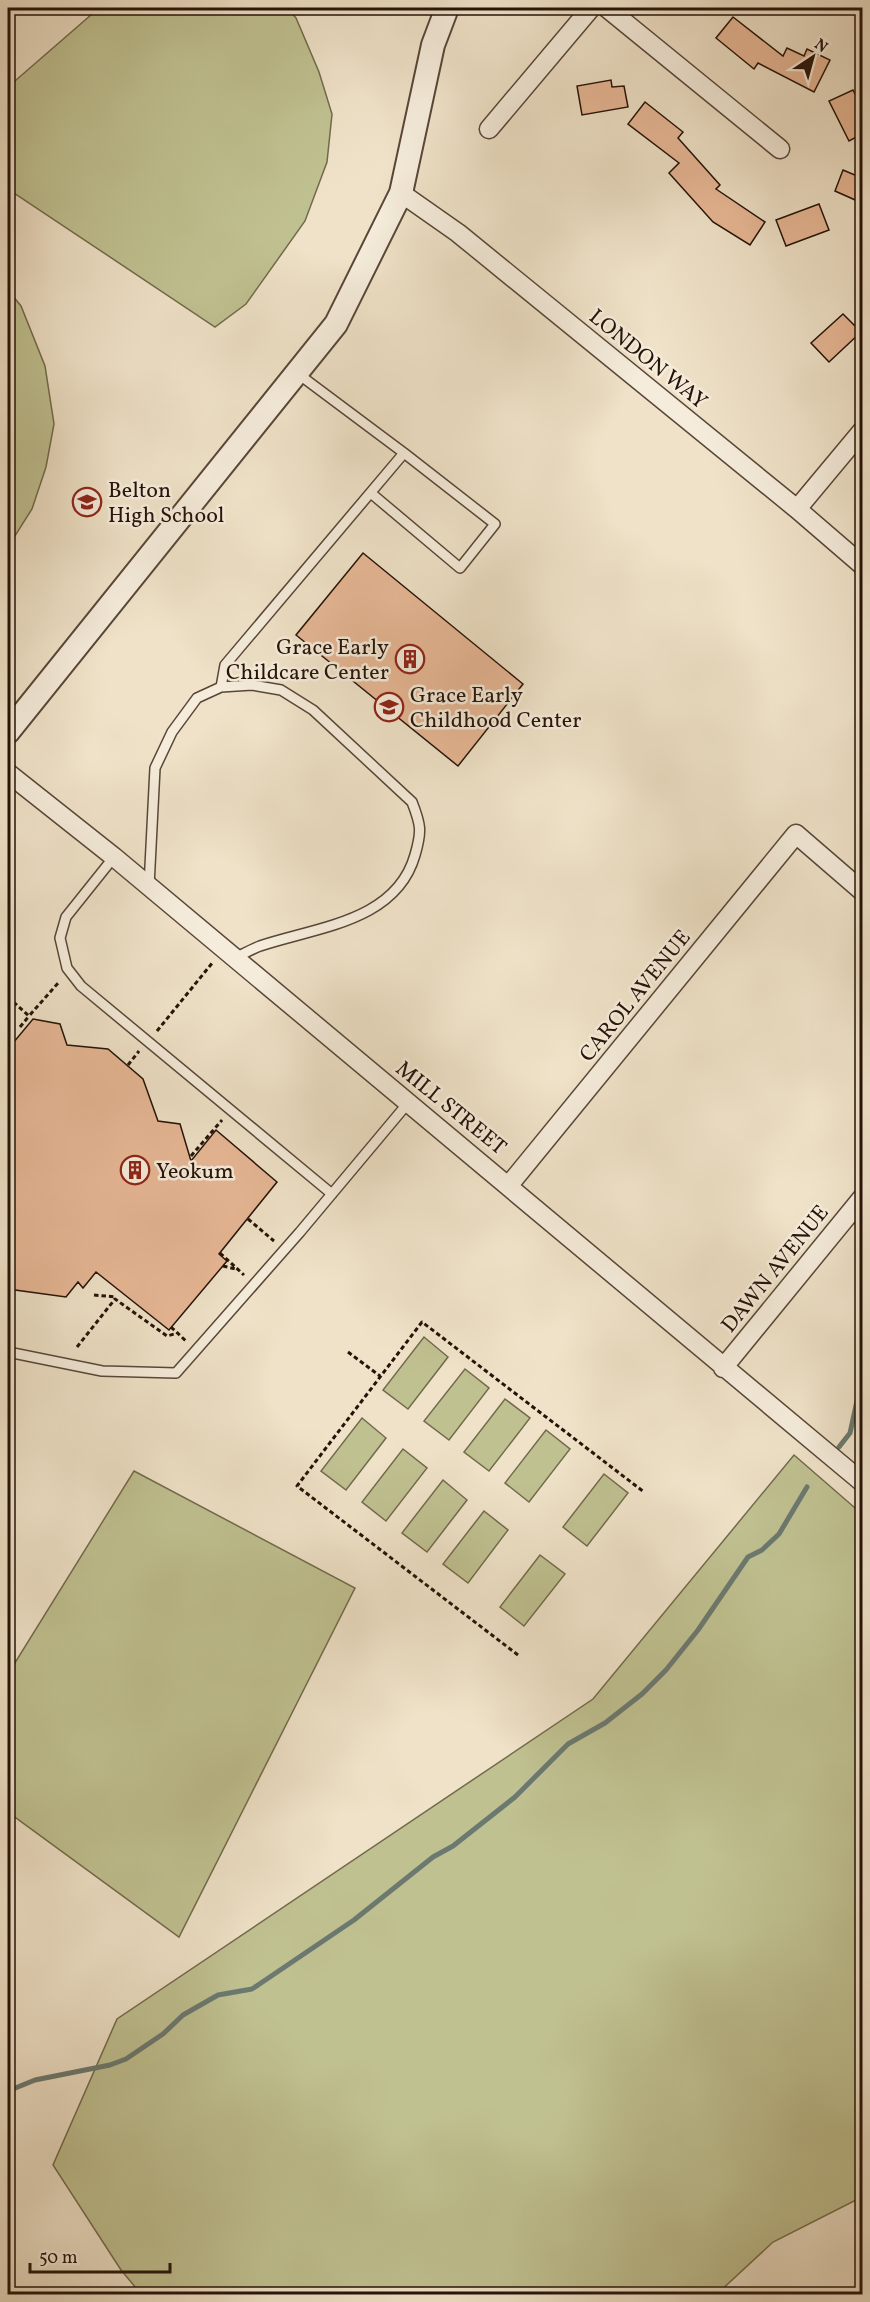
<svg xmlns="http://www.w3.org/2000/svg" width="870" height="2302" font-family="Vollkorn,serif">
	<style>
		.green { fill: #c0c191; stroke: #726a4c; stroke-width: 1.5 }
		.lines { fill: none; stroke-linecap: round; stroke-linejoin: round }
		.stream { stroke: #6b7970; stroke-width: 5 }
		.building { fill: #e7b795; stroke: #251208; stroke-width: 1.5 }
		.service-casing { stroke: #584638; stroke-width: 12 }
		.minor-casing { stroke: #584638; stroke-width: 21 }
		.tertiary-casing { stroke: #584638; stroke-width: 26 }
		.path { stroke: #251208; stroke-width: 3; stroke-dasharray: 4.5 3; stroke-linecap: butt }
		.service { stroke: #f5ecdb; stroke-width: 9 }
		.minor { stroke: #f5ecdb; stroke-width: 18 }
		.tertiary { stroke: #f5ecdb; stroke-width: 22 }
		.labels { text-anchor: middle; stroke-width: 5; stroke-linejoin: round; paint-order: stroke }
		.street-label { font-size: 22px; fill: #251208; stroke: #f5ecdb }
		.poi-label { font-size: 22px; fill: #251208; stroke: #f5ecdb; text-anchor: start }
	</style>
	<rect width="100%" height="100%" fill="#efe2c8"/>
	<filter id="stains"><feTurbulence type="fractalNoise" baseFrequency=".00333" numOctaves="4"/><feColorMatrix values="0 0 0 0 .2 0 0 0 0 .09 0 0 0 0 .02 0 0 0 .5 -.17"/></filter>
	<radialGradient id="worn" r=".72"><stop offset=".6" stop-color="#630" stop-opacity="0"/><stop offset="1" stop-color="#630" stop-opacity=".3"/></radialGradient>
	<path class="green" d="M99,8H287L296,18L319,72L332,114L327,162L305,221L246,304L215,327L8,189V87Z
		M8,290L21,306L45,366L54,424L46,467L32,509L8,547Z
		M424,1337L448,1357L408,1409L383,1390Z
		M465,1369L489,1388L449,1440L424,1421Z
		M505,1399L530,1418L489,1471L464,1452Z
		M362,1418L386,1438L346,1490L321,1471Z
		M546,1430L570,1449L529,1502L505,1483Z
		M403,1449L427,1468L386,1521L362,1502Z
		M794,1455L862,1514V2197L773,2242L717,2294H141L121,2270L53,2165L117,2019L593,1699Z
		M134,1471L355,1588L179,1937L8,1812V1674Z
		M604,1474L628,1493L587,1546L563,1527Z
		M443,1480L467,1500L427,1552L402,1533Z
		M484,1511L508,1530L468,1583L443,1564Z
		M540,1555L565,1574L524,1626L500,1607Z"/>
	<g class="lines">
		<path class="stream" d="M839,1447L850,1433L857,1401L862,1393
			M8,2091L35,2080L110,2065L126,2059L163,2034L183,2015L218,1995L252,1989L354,1920L433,1857L453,1846L515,1797L568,1744L605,1723L642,1694L666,1670L698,1630L748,1557L762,1550L779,1534L807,1487"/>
	</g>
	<path class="building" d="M733,17L783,56L787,48L804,56L807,49L830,60L814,92L758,63L754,69L716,38Z
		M611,80L612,87L624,86L628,107L582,115L577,86Z
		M853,90L862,108V134L849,141L829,101Z
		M645,102L683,132L678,138L720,185L716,189L765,222L750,245L713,222L669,173L679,163L628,124Z
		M843,170L862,178V203L835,191Z
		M819,204L829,230L786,246L776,220Z
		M843,314L861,332L829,362L811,343Z
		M363,553L523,684L458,766L296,635Z
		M33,1019L60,1024L67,1045L108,1049L143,1079L158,1121L180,1124L191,1161L216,1130L277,1182L219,1254L227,1261L169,1330L96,1272L83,1288L78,1282L66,1297L8,1289V1049Z"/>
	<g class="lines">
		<g class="service-casing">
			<path id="service" d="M372,494L460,568L495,524L404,453
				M221,687L225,665L404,453L297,373
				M114,857L66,917L60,938L67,968L81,986L332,1194
				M149,886L155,768L172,732L197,698L221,687L252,685L281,690L313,710L412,802C421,825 422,831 415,855C396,922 316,927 260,946C252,949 243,954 235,958
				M8,1352L102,1371L176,1373L300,1232L408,1103"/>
		</g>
		<g class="minor-casing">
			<path id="minor" d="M607,8L780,149
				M489,129L591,8
				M401,193L458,233L797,509L862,565
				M797,509L862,431
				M8,773L114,857L862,1482
				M509,1185L796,834L862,891
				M723,1368L862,1198"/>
		</g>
		<g class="tertiary-casing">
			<path id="tertiary" d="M8,732L336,324L401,193L433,45L447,8"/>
		</g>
		<path class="path" d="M8,997L29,1016L59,982
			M20,1027L29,1016
			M157,1031L213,962
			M128,1065L139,1051
			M191,1156L222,1120
			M248,1219L274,1241
			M220,1253L244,1275
			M223,1266L236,1269
			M94,1295L116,1297
			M171,1327L187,1342
			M77,1347L115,1299L167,1336L178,1333
			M348,1352L380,1376
			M518,1655L297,1486L422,1322L644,1492"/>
		<use href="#service" class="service"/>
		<use href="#minor" class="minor"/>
		<use href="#tertiary" class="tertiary"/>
	</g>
	<defs>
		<g id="school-ring" transform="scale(1.5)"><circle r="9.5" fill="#f5ecdb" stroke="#8f2418" stroke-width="1.5"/><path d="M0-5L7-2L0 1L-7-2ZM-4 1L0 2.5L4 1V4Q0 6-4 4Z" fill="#8f2418"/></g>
		<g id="building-ring" transform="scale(1.5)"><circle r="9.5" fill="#f5ecdb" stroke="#8f2418" stroke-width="1.5"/><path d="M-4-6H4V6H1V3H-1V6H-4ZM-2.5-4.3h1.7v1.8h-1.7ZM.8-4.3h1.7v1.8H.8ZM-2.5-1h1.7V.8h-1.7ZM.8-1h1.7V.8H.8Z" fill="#8f2418"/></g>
	</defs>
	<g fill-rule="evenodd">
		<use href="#school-ring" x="87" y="502"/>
		<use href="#building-ring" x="410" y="659"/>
		<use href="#school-ring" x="389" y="707"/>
		<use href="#building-ring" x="135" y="1170"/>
	</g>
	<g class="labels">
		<g class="street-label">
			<text transform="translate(649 358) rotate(39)" y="8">LONDON WAY</text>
			<text transform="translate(634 995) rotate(-51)" y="8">CAROL AVENUE</text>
			<text transform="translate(452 1107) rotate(39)" y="8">MILL STREET</text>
			<text transform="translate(774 1268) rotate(-51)" y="8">DAWN AVENUE</text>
		</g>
		<g class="poi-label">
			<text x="108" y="497">Belton<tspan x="108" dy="25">High School</tspan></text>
			<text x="389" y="654" text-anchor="end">Grace Early<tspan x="389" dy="25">Childcare Center</tspan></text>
			<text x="410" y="702">Grace Early<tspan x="410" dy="25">Childhood Center</tspan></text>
			<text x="156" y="1178">Yeokum</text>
		</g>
	</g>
	<rect width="870" height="2302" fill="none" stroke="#efe2c8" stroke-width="30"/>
	<rect x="9" y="9" width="852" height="2284" fill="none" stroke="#251208" stroke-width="3"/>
	<rect x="15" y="15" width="840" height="2272" fill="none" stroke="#251208" stroke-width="1.5"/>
	<g transform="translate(813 57) rotate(36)" stroke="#f5ecdb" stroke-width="4.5" paint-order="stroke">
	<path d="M0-4.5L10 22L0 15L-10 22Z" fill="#251208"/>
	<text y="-9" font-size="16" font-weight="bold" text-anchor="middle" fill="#251208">N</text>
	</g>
	<path d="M30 2263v9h140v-9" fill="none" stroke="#251208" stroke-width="3"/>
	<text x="39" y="2263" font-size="18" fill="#251208" stroke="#f5ecdb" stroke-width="4.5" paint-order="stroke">50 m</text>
	<rect width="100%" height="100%" filter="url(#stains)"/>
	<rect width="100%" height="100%" fill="url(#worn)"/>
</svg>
